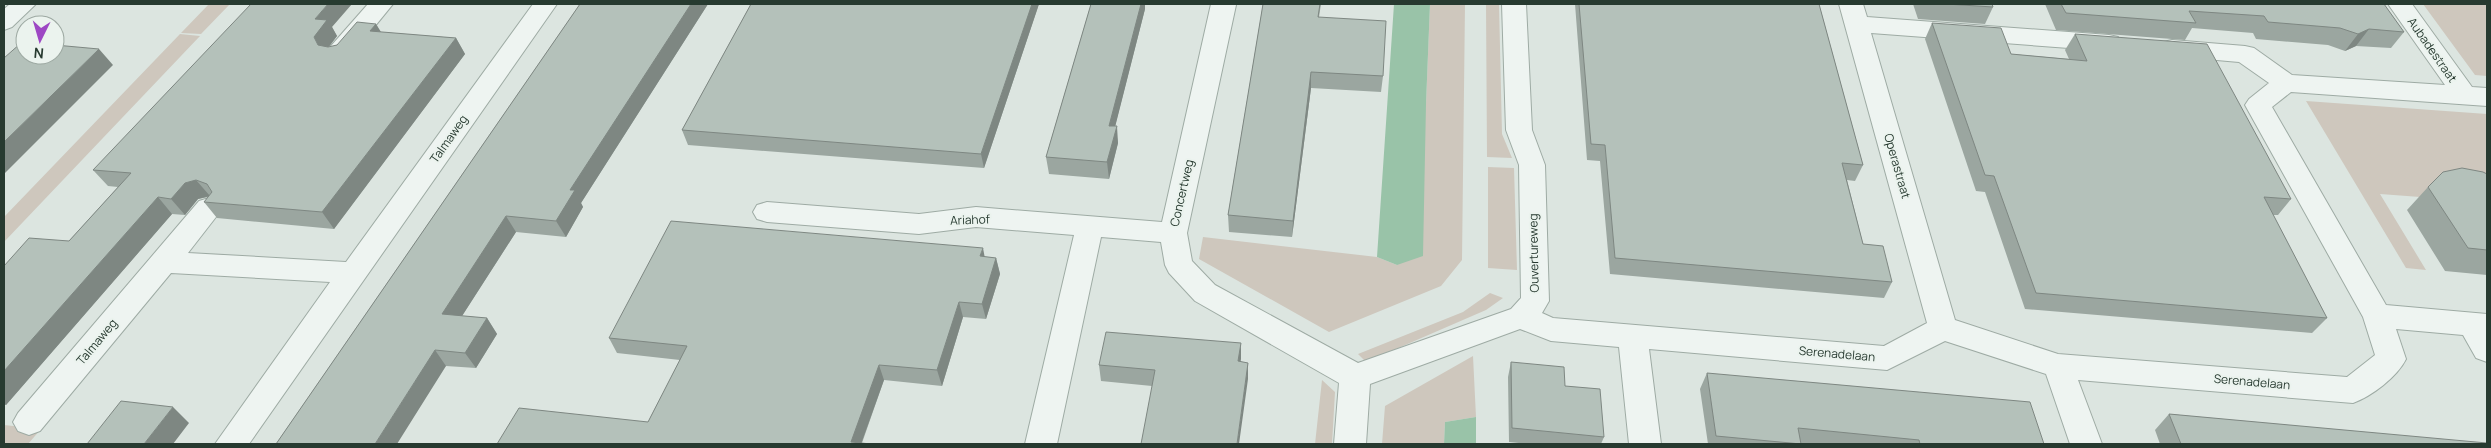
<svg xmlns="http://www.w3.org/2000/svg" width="2491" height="448" font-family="Manrope,sans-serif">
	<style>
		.green { fill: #cec7bd }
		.water { fill: #99c3a8 }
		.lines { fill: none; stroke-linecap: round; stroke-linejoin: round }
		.minor-casing { stroke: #9eaba4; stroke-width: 2 }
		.minor { fill: #eef4f1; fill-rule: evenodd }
		.wall { fill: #9ba6a0 }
		.shaded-wall { fill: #7e8782 }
		.building { fill: #b4c1ba; stroke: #7e8782 }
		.labels { text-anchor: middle; stroke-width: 4; stroke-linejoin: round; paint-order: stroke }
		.street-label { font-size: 12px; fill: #273a30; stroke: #ebf3ee }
	</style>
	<rect width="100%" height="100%" fill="#dce5e0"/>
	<path class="green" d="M209,4H230L201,34L181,33Z
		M1430,4H1465L1462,260L1441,286L1329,332L1199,259L1203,237L1377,257L1397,265L1426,104Z
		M1486,4H1499L1502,134L1512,158L1487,157Z
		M2423,4H2487V76L2475,75Z
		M180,34L200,36L4,242V217Z
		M2306,101L2487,114V202L2380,194L2426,270L2406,268Z
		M1488,167L1514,168L1517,270L1488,268Z
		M1490,293L1503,298L1486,310L1366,362L1358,354L1463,312Z
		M1473,356L1476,417L1445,422L1444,444H1382L1385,406Z
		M1322,380L1335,392L1332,444H1315Z
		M4,425L41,429L28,444H4Z"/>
	<path class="water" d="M1394,4H1430L1426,104L1423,256L1397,265L1377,257Z
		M1476,417V444H1444L1445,422Z"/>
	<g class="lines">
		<g class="minor-casing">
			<path id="minor" d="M10,4H36L12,27L4,30V9Z
				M368,4H393L349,58L340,60L331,58L328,52L331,46Z
				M533,4H557L249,444H215L330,282L171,273L40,431L29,435L18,431L13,422L18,413L199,201L209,198L219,201L223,208L188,253L346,262Z
				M1211,4L1236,5L1187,233L1192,261L1215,285L1358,363L1511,309L1521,298L1519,165L1506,130L1502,4H1526L1532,130L1545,165L1549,301L1542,313L1553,318L1884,346L1927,323L1839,4H1863L1867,17L2109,35L2118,37L2121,43L2118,49L2109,51L1871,33L1955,320L2058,354L2347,377L2375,355L2363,317L2245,105L2249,99L2269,83L2239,62L2172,56L2163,54L2160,48L2163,42L2172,40L2245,46L2254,48L2292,75L2445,85L2388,4H2412L2472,87L2487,88V106L2291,92L2272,107L2386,305L2487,314V362L2476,358L2463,335L2396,329L2406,359C2397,377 2372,396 2353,403L2078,380L2102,444H2070L2046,374L1945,341L1887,370L1649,349L1661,444H1629L1619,347L1551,341L1520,329L1370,384L1366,444H1334L1339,383L1195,301L1169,273L1165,265L1161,242L1101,237L1057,444H1025L1074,235L976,227L919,234L767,222L757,219L753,212L757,205L767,202L919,214L976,207L1162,222Z"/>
		</g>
		<use href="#minor" class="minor"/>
	</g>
	<path class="wall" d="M580,4H708L581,203L583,207L566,237L516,232L462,316L487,318L497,334L476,368L446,366L276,444Z
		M751,4H1039L984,168L688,145L682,130Z
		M1091,4H1145V9L1115,126L1118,143L1109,179L1049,174L1046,157Z
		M1263,4H1321L1319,17L1383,76L1381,92L1311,88L1292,237L1229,232L1228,215Z
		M1575,4H1819L1863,165L1855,181L1847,180L1863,244L1892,282L1884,298L1610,274L1600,161L1587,160Z
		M1913,4H1992L1993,7L1985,24L1918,19Z
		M2045,4H2384L2404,32L2391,48L2356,46L2345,51L2328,45L2256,39L2253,33L2192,28L2185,40L2056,30Z
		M1932,23L2011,54L2069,59L2065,50L2075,34L2291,199L2278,215H2273L2327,318L2312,333L2025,309L1985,192L1976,191L1925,39Z
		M376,24L380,32L456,38L465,54L334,229L217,218L204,202L208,197L198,199L185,215L172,214L6,405H4V266L69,241L118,187L108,186L93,170L332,27L337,36L329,47L337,45Z
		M2487,174V275L2445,271L2407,210L2428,187Z
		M985,257L996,258L1000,274L986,319L963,317L942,386L884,380L862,443L648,422L680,360L617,353L609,338Z
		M1241,343L1240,362L1248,363V379L1152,386L1101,381L1099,365Z
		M1511,362L1565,386L1604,437L1601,444H1528L1509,442L1508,377Z
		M1707,373L2044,444H1708L1700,389Z
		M2169,414L2487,444H2160L2155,430Z"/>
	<path class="shaded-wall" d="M328,4H352L332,27L337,36L324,53L318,45L314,37L315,19Z
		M691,4H708L581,203L583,207L566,237L556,221L570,190Z
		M1032,4H1039L984,168L981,154Z
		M1141,4H1145V9L1111,143L1109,126Z
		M376,24L386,40L370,31Z
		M2369,29L2356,46L2345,51L2358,34Z
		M456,38L465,54L334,229L322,212Z
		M99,49L113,65L4,174V142Z
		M1311,72V88L1292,237L1293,221Z
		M1117,126L1118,143L1109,179L1107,162Z
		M196,180L210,196L198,199L185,215L171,199L185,183Z
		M158,197L172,214L6,405L4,403V371Z
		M506,216L516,232L453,330L442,314Z
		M983,248L986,264L980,256Z
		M996,258L1000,274L986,319L982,304Z
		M959,302L963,317L942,386L937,370Z
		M487,318L497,334L476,368L465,353Z
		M1241,343V359L1238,377V361Z
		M435,350L446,366L397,444H375Z
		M1248,363V379L1239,444H1237Z
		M879,365L884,380L861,444L851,442Z
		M173,407L189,423L173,444H144Z"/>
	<path class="building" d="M251,4H328L315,19L327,20L314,37L318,45L328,47L337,45L357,22L376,24L370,31L456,38L322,212L204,202L212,192L207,184L196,180L185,183L171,199L158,197L4,371V266L29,238L69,241L131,173L93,170Z
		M580,4H691L570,190H575L556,221L506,216L442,314L487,318L465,353L435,350L375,444H276Z
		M751,4H1032L981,154L682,130Z
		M1091,4H1141L1109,126H1117L1107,162L1046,157Z
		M1263,4H1320L1318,17L1386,21L1383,76L1311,72L1293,221L1228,215Z
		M1579,4H1819L1863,165L1842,163L1863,244L1883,246L1892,282L1615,258L1605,145L1591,144Z
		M1946,4H1992L1993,7Z
		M2061,4H2384L2404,32L2369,29L2358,34L2340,28L2268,22L2264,16L2189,11L2196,23L2066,13Z
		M1932,23L2001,28L2011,54L2087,61L2075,34L2207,44L2291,199L2264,197L2327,318L2036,293L1994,176L1985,175Z
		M21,43H25V55H55V45L99,49L4,142V58Z
		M2462,168L2483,172L2487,174V250L2468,248L2428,187L2443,172Z
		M671,221L983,248L980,256L996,258L982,304L959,302L937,370L879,365L851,442L871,444H497L519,408L648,422L687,346L609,338Z
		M1106,332L1241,343L1238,361L1248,363L1237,444H1141L1155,370L1099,365Z
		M1511,362L1564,367L1565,386L1600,389L1604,437L1512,428Z
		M1707,373L2030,402L2044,444H1920L1919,440L1798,428L1801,444L1716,436Z
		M121,401L173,407L144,444H87Z
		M2169,414L2487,443V444H2181Z"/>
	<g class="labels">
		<g class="street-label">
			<text transform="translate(2432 50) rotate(55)" y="4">Aubadestraat</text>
			<text transform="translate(449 139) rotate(-55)" y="4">Talmaweg</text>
			<text transform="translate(1897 166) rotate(74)" y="4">Operastraat</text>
			<text transform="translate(1182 193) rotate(-77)" y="4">Concertweg</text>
			<text transform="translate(970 220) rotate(-2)" y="4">Ariahof</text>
			<text transform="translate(1534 253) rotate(-91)" y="4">Ouvertureweg</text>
			<text transform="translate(97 342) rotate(-50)" y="4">Talmaweg</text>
			<text transform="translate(1837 354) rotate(5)" y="4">Serenadelaan</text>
			<text transform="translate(2252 382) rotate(5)" y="4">Serenadelaan</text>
		</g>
	</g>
	<rect width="2491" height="448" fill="none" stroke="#273a30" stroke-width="10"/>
	<g transform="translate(40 40) rotate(185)"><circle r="24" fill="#ebf3ee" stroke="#9da9a2"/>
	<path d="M0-4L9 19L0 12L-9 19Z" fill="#9d47c4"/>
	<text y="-8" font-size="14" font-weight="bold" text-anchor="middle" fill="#273a30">N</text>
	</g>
</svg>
